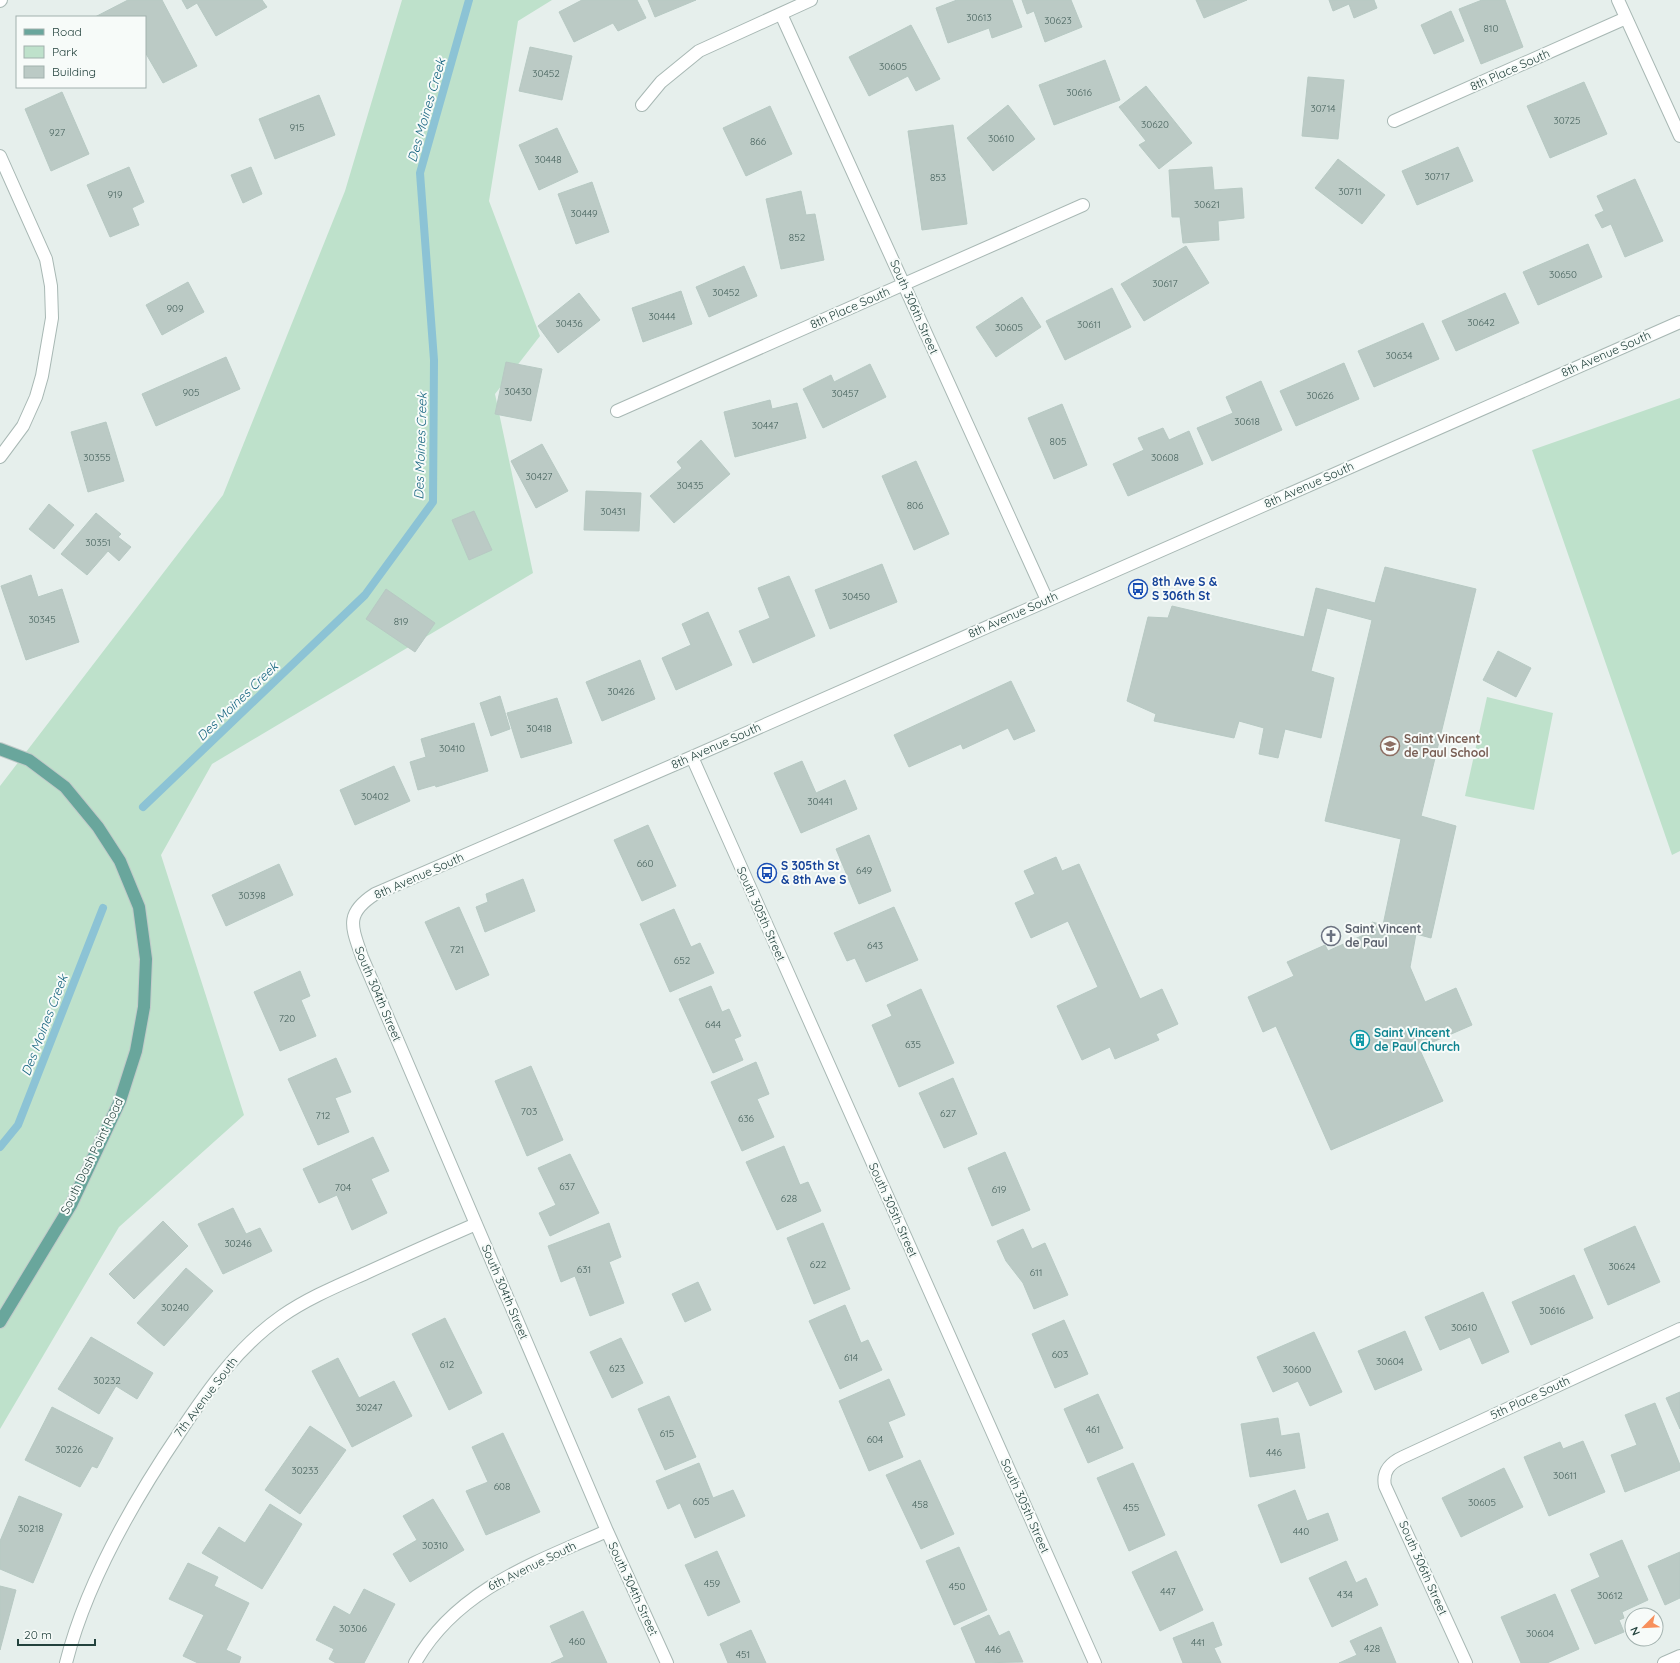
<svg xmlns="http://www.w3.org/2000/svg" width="1680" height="1663" font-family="Quicksand,sans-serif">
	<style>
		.green { fill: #bee1cb }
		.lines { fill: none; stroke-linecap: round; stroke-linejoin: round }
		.stream { stroke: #8cc3d5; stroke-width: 8 }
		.building { fill: #bbcac5; stroke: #b7c9c3 }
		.minor-casing { stroke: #a8b8b4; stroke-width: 14 }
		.major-casing { stroke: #c1cac9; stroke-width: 14 }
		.minor { stroke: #fff; stroke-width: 12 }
		.major { stroke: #69a69c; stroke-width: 12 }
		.labels { text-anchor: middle; stroke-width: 4; stroke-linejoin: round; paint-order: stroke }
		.number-label { font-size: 10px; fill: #49645f }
		.street-label { font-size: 12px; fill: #23423d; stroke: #f7fbf9 }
		.transit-label { font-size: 12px; font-weight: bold; fill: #164399; stroke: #f7fbf9; text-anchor: start }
		.education-label { font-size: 12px; font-weight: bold; fill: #785e54; stroke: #f7fbf9; text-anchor: start }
		.worship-label { font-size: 12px; font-weight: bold; fill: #5b616d; stroke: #f7fbf9; text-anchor: start }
		.culture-label { font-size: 12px; font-weight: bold; fill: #0d838f; stroke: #f7fbf9; text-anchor: start }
		.water-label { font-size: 13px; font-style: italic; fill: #1a6782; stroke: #f7fbf9 }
	</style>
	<rect width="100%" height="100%" fill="#e6efec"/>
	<path class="green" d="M402,0H552L518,21L489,201L540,336L495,394L533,573L212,764L161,855L244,1115L119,1227L0,1429V786L223,495L345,191Z
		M1680,398V851L1672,855L1532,450Z
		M1487,697L1553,713L1534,810L1465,796Z"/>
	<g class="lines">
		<path class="stream" d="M143,807L365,595L433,502L434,360L420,173L469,0
			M0,1147L18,1125L103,908"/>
	</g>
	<path class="building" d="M128,0H162L197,66L163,83L145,52V17H95Z
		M182,0H262L267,7L216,36L197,3L187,9Z
		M582,0H637L646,18L618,31L613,23L574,42L559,12Z
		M648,0H696L655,17Z
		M957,0H1012L1022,27L992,38L989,28L948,43L936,8Z
		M1022,0H1071L1082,27L1045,42L1034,11L1027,14Z
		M1196,0H1247L1204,18Z
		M1329,0H1374L1377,8L1354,18L1349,4L1333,11Z
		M1482,0H1505L1523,47L1481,64L1459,9Z
		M1451,11L1464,41L1434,54L1421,25Z
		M911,25L940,79L916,91L908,76L869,96L849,57Z
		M530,47L572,56L562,100L519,91Z
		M1105,60L1120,100L1054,125L1039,85Z
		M1308,77L1344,80L1338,139L1302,136Z
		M1584,82L1607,134L1550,158L1527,106Z
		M1146,86L1192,143L1159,169L1139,145L1146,141L1119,107Z
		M62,92L89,154L51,171L25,109Z
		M319,95L335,135L275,159L259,119Z
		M1008,105L1035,139L993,171L967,138Z
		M770,106L792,154L746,176L723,128Z
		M953,125L967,224L922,230L908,131Z
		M557,128L578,172L539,190L519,145Z
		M1458,147L1473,181L1417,205L1402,171Z
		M1338,159L1385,195L1362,224L1315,188Z
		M129,167L144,202L132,208L139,225L110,237L87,185Z
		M251,167L262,194L243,203L231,175Z
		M1212,167L1214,190L1242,188L1244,218L1218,221L1219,240L1183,243L1180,217H1172L1169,170Z
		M1635,179L1663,241L1625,257L1611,224L1602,228L1595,215L1604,211L1597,196Z
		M592,182L609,232L576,244L558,194Z
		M801,191L806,215L815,214L824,260L781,269L766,199Z
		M1588,244L1602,277L1538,305L1523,272Z
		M1186,246L1209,283L1144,321L1121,284Z
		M744,266L757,296L709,317L696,287Z
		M188,282L204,312L162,335L146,305Z
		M1112,288L1131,327L1065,360L1046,321Z
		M681,291L692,324L643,342L632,308Z
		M579,293L600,320L558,353L538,326Z
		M1505,293L1519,323L1456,351L1442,321Z
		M1022,297L1041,327L996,357L976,327Z
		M1423,323L1439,359L1374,387L1358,351Z
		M226,357L240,389L156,426L142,394Z
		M506,362L542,369L531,421L495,414Z
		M1344,363L1359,399L1296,426L1280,391Z
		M870,364L886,397L823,428L803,389L831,375L834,382Z
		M1261,381L1282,430L1212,461L1197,428L1233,413L1226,397Z
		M770,400L772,409L797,403L806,438L735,457L724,412Z
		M1062,404L1087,465L1054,479L1028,418Z
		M106,422L124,481L88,492L71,432Z
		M1163,428L1169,440L1189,431L1203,464L1128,496L1113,464L1144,450L1138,438Z
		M701,440L730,474L674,523L650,496L682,468L677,462Z
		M542,444L568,491L536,508L511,461Z
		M916,461L949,534L914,550L882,476Z
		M586,491L641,493L639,531L584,530Z
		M49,504L74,525L54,549L29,529Z
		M474,511L492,550L469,560L452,520Z
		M96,513L121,534L118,537L131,547L119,561L108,551L87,575L61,554Z
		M882,564L897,602L830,629L815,590Z
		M1385,567L1476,589L1421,816L1456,826L1431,938L1383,925L1401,839L1325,821L1372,620L1327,608L1311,671L1334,678L1321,738L1285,729L1278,758L1259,754L1264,728L1239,721L1234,738L1154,721L1156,714L1127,701L1148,617L1168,618L1172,606L1304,637L1316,588L1375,603Z
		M31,575L38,597L62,589L79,642L26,660L1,586Z
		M789,576L815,636L753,663L739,631L770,618L758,588Z
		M386,589L435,623L415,652L366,619Z
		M708,612L732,665L676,690L662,658L691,645L682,624Z
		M1498,651L1531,668L1516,697L1483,680Z
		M640,660L655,699L602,721L586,682Z
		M1011,681L1035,731L1014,740L1008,728L963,749L961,744L909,767L894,735Z
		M500,696L510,729L491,736L480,703Z
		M557,698L572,743L521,758L507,713Z
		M474,723L488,771L436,787L435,785L418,790L410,762L426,757L421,739Z
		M802,761L816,793L845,780L857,809L801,833L774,773Z
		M394,766L410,801L355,825L340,790Z
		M648,825L676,886L642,901L614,840Z
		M869,835L891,891L859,904L836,849Z
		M1056,857L1062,871L1079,864L1140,999L1162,989L1178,1024L1156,1034L1159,1040L1115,1059L1110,1047L1082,1060L1057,1006L1098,987L1068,921L1031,938L1015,903L1035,894L1024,871Z
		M279,864L293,895L226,926L212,895Z
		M523,879L535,911L485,932L476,907L488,902L486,894Z
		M459,907L489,975L456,990L425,922Z
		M894,907L918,960L866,982L855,958L847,961L834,933Z
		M674,909L691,947L700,943L714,973L670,992L640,924Z
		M1372,922L1416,934L1410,967L1425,1002L1456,988L1472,1025L1419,1048L1443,1101L1331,1150L1276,1026L1263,1032L1248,997L1294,976L1287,962L1325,945L1328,951L1368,933Z
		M300,971L310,996L301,1000L316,1036L280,1051L254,992Z
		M711,986L722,1012L729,1009L741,1036L734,1039L743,1060L713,1073L679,999Z
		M921,989L954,1063L899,1087L872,1025L892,1016L887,1005Z
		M336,1058L351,1092L335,1098L349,1132L318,1145L288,1079Z
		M756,1062L769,1094L757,1099L774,1137L742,1151L711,1082Z
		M531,1066L563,1140L527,1156L495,1081Z
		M953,1078L977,1134L944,1148L919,1093Z
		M373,1137L389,1171L371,1179L387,1213L352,1230L337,1195L319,1203L303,1169Z
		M784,1146L800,1185L808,1182L821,1211L777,1230L746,1162Z
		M1005,1152L1030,1210L992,1226L968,1168Z
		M570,1154L599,1213L550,1236L539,1213L556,1205L538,1168Z
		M233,1208L246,1234L260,1228L272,1251L223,1274L198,1224Z
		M163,1221L188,1246L134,1299L109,1274Z
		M609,1223L621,1257L609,1262L624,1303L590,1316L575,1276L561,1282L548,1246Z
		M823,1223L850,1289L814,1304L787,1238Z
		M1635,1226L1660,1282L1608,1305L1584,1249Z
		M1023,1229L1032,1249L1045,1243L1068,1295L1034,1309L1023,1283L1006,1261L997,1241Z
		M186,1268L213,1291L164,1346L137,1323Z
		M1574,1275L1593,1318L1531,1345L1512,1302Z
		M698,1282L711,1310L685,1322L672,1294Z
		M1483,1292L1509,1352L1482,1364L1470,1337L1440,1350L1425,1317Z
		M845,1305L861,1343L868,1340L882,1370L840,1389L809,1321Z
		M445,1318L482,1393L449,1410L412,1334Z
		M1064,1320L1088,1374L1055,1388L1032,1334Z
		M1405,1331L1422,1370L1375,1390L1358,1351Z
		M1314,1332L1342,1392L1310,1406L1298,1381L1273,1392L1257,1357Z
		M91,1337L153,1373L137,1399L116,1386L99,1414L58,1389Z
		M621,1338L643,1383L612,1398L590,1352Z
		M338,1358L359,1398L394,1381L412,1416L352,1447L312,1371Z
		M889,1379L905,1415L888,1422L903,1457L869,1471L839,1401Z
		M1680,1392V1429L1666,1398Z
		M1098,1394L1123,1448L1088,1463L1064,1409Z
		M669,1396L696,1457L665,1470L638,1409Z
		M1655,1403L1680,1465V1470L1625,1492L1611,1455L1637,1445L1625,1415Z
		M52,1407L113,1438L97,1468L92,1466L80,1487L25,1460Z
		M1278,1418L1281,1436L1299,1433L1305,1468L1250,1477L1241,1424Z
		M310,1426L346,1450L300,1514L265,1490Z
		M503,1433L540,1512L486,1535L466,1491L488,1482L472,1447Z
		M1583,1441L1605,1492L1549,1516L1524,1457L1560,1442L1563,1449Z
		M920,1460L954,1534L921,1549L886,1475Z
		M699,1463L713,1498L733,1490L745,1516L695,1538L680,1503L668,1509L656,1481Z
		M1133,1463L1165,1535L1129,1551L1097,1478Z
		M1504,1468L1523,1507L1461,1537L1442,1498Z
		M1295,1490L1307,1521L1328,1513L1338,1540L1281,1563L1258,1505Z
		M19,1496L62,1514L33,1583L0,1569V1541Z
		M433,1499L464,1550L410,1582L393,1554L417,1540L403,1516Z
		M270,1504L302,1524L262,1589L202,1553L219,1527L245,1543Z
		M1622,1540L1648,1600L1622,1612L1624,1618L1619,1620L1624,1632L1595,1644L1571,1590L1600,1577L1590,1554Z
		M959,1547L987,1610L954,1625L926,1561Z
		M717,1551L740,1602L708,1616L685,1565Z
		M1176,1551L1203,1610L1160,1631L1132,1572Z
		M1680,1552V1598L1665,1605L1648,1566Z
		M1346,1561L1356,1583L1366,1578L1378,1605L1332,1627L1309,1578Z
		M188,1563L218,1577L214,1586L249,1603L226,1650L241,1657L239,1663H198L183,1656L204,1615L169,1599Z
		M0,1586L16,1590L0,1650Z
		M364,1589L395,1604L364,1663H336L329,1659L334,1649L316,1640L334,1606L350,1615Z
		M1555,1594L1579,1649L1547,1663H1521L1501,1617Z
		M583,1611L607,1663H551L564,1657L550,1626Z
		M989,1615L999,1636L1009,1631L1023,1662L976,1663L961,1628Z
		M1213,1622L1222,1645L1214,1648L1221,1663H1183L1173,1638Z
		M1381,1627L1396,1663H1339L1357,1655L1350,1641Z
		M751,1630L766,1663H728L720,1644Z"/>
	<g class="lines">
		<g class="minor-casing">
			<path id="minor" d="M1618,0L1680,136
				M0,1L1,0
				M781,14L1047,600
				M642,105L661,82L699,51L811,0
				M1394,121L1626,18
				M0,156L46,259L51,286L52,318L42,376L36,397L23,426L0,457
				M617,411L1083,205
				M692,757L1095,1663
				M66,1663C86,1583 134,1500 180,1432C209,1388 239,1346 282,1316C308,1298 337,1286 366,1273C403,1256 439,1240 476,1224
				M415,1663C456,1590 534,1563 607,1531
				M667,1663L607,1531L362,957C352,927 344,914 375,894L692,757L1680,322
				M1466,1663L1385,1486C1382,1471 1390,1463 1403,1457L1680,1329
				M1664,1663L1680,1656"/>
		</g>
		<g class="major-casing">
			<path id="major" d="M0,749L29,760L65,787L98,827L120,861L139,907L146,959L144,1007L136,1051L120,1101L71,1205L0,1322"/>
		</g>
		<use href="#minor" class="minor"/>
		<use href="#major" class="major"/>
	</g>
	<defs>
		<g id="bus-ring" transform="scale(1)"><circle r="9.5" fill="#f7fbf9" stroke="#1a4fb4" stroke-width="1.5"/><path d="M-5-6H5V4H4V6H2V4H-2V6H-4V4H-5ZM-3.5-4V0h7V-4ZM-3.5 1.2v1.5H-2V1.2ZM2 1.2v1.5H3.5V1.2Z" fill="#1a4fb4"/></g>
		<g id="school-ring" transform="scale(1)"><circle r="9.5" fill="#f7fbf9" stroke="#8d6e63" stroke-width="1.5"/><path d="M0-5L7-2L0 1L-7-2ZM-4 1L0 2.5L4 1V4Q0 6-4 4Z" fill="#8d6e63"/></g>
		<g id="church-ring" transform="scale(1)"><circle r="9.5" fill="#f7fbf9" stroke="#6b7280" stroke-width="1.5"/><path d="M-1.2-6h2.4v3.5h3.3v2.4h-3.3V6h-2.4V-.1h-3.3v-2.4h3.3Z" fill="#6b7280"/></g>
		<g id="building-ring" transform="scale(1)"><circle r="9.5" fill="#f7fbf9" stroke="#0f9aa8" stroke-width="1.5"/><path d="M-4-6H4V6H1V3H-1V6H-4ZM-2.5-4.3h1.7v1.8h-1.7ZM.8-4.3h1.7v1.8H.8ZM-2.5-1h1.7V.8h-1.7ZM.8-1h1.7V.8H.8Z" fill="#0f9aa8"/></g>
	</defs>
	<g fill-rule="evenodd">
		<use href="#bus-ring" x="1138" y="589"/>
		<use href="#school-ring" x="1390" y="746"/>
		<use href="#bus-ring" x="767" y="873"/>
		<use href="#church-ring" x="1331" y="936"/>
		<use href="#building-ring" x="1360" y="1040"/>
	</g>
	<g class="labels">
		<g class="number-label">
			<text x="979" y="21">30613</text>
			<text x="1058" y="24">30623</text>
			<text x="1491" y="32">810</text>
			<text x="893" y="70">30605</text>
			<text x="546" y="77">30452</text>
			<text x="1079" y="96">30616</text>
			<text x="1323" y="112">30714</text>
			<text x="1567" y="124">30725</text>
			<text x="1155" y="128">30620</text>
			<text x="297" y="131">915</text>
			<text x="57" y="136">927</text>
			<text x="1001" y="142">30610</text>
			<text x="758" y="145">866</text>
			<text x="548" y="163">30448</text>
			<text x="1437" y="180">30717</text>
			<text x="938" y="181">853</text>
			<text x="1350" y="195">30711</text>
			<text x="115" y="198">919</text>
			<text x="1207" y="208">30621</text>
			<text x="584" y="217">30449</text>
			<text x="797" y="241">852</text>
			<text x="1563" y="278">30650</text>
			<text x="1165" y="287">30617</text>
			<text x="726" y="296">30452</text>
			<text x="175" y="312">909</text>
			<text x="662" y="320">30444</text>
			<text x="1481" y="326">30642</text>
			<text x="569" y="327">30436</text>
			<text x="1089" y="328">30611</text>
			<text x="1009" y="331">30605</text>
			<text x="1399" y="359">30634</text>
			<text x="518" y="395">30430</text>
			<text x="191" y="396">905</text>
			<text x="845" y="397">30457</text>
			<text x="1320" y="399">30626</text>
			<text x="1247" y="425">30618</text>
			<text x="765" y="429">30447</text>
			<text x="1058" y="445">805</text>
			<text x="97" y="461">30355</text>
			<text x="1165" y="461">30608</text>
			<text x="539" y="480">30427</text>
			<text x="690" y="489">30435</text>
			<text x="915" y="509">806</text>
			<text x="613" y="515">30431</text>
			<text x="98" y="546">30351</text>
			<text x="856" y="600">30450</text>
			<text x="42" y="623">30345</text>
			<text x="401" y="625">819</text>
			<text x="621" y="695">30426</text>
			<text x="539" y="732">30418</text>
			<text x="452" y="752">30410</text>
			<text x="375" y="800">30402</text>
			<text x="820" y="805">30441</text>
			<text x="645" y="867">660</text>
			<text x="864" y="874">649</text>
			<text x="252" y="899">30398</text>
			<text x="875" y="949">643</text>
			<text x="457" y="953">721</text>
			<text x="682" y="964">652</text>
			<text x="287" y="1022">720</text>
			<text x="713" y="1028">644</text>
			<text x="913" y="1048">635</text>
			<text x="529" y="1115">703</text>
			<text x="948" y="1117">627</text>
			<text x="323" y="1119">712</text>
			<text x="746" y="1122">636</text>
			<text x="567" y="1190">637</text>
			<text x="343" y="1191">704</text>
			<text x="999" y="1193">619</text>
			<text x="789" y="1202">628</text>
			<text x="238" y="1247">30246</text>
			<text x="818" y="1268">622</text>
			<text x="1622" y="1270">30624</text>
			<text x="584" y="1273">631</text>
			<text x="1036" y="1276">611</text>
			<text x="175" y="1311">30240</text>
			<text x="1552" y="1314">30616</text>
			<text x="1464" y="1331">30610</text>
			<text x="1060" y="1358">603</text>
			<text x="851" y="1361">614</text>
			<text x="1390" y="1365">30604</text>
			<text x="447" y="1368">612</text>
			<text x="617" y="1372">623</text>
			<text x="1297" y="1373">30600</text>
			<text x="107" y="1384">30232</text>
			<text x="369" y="1411">30247</text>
			<text x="1093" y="1433">461</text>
			<text x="667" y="1437">615</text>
			<text x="875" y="1443">604</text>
			<text x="69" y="1453">30226</text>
			<text x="1274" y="1456">446</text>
			<text x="305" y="1474">30233</text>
			<text x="1565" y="1479">30611</text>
			<text x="502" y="1490">608</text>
			<text x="701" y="1505">605</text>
			<text x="1482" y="1506">30605</text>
			<text x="920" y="1508">458</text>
			<text x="1131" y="1511">455</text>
			<text x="31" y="1532">30218</text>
			<text x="1301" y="1535">440</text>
			<text x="435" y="1549">30310</text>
			<text x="712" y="1587">459</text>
			<text x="957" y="1590">450</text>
			<text x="1168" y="1595">447</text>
			<text x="1345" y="1598">434</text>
			<text x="1610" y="1599">30612</text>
			<text x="353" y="1632">30306</text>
			<text x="1540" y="1637">30604</text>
			<text x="577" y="1645">460</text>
			<text x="1198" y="1646">441</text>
			<text x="1372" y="1652">428</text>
			<text x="993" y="1653">446</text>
			<text x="743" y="1658">451</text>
		</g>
		<g class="street-label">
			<text transform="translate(1510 70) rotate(-24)" y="4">8th Place South</text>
			<text transform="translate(914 307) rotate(66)" y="4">South 306th Street</text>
			<text transform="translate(850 308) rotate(-24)" y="4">8th Place South</text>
			<text transform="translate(1606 354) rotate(-24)" y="4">8th Avenue South</text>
			<text transform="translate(1309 485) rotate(-24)" y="4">8th Avenue South</text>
			<text transform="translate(1013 615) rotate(-24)" y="4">8th Avenue South</text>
			<text transform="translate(716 746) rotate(-24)" y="4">8th Avenue South</text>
			<text transform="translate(419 876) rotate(-24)" y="4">8th Avenue South</text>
			<text transform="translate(761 914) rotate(66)" y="4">South 305th Street</text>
			<text transform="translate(378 994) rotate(67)" y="4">South 304th Street</text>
			<text transform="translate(92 1156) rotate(-64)" y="4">South Dash Point Road</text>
			<text transform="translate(893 1210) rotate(66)" y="4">South 305th Street</text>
			<text transform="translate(505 1292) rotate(67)" y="4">South 304th Street</text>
			<text transform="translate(206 1397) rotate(-53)" y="4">7th Avenue South</text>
			<text transform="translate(1530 1398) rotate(-25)" y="4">5th Place South</text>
			<text transform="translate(1025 1506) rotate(66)" y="4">South 305th Street</text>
			<text transform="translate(532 1566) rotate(-26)" y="4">6th Avenue South</text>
			<text transform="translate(1423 1568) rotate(66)" y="4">South 306th Street</text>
			<text transform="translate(633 1589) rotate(65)" y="4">South 304th Street</text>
		</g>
		<g class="transit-label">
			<text x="1152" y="586">8th Ave S &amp;<tspan x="1152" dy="14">S 306th St</tspan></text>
			<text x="781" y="870">S 305th St<tspan x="781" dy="14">&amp; 8th Ave S</tspan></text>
		</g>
		<g class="education-label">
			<text x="1404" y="743">Saint Vincent<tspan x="1404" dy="14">de Paul School</tspan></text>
		</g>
		<g class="worship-label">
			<text x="1345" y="933">Saint Vincent<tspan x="1345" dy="14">de Paul</tspan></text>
		</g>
		<g class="culture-label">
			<text x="1374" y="1037">Saint Vincent<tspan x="1374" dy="14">de Paul Church</tspan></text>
		</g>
		<g class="water-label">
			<text transform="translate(426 110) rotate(-74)" y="5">Des Moines Creek</text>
			<text transform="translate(420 446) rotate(-88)" y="5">Des Moines Creek</text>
			<text transform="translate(237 701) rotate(-44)" y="5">Des Moines Creek</text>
			<text transform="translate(44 1025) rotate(-69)" y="5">Des Moines Creek</text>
		</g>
	</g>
	<rect x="16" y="16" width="130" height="72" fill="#f7fbf9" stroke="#a2b1ae"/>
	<rect x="24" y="29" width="20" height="6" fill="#69a69c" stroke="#a2b1ae"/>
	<text x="52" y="36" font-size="12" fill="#23423d">Road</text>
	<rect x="24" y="46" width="20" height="12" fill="#bee1cb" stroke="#a2b1ae"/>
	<text x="52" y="56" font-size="12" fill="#23423d">Park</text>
	<rect x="24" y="66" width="20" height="12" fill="#bbcac5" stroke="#a2b1ae"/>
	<text x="52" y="76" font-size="12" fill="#23423d">Building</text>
	<g transform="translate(1644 1627) rotate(246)"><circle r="19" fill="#f7fbf9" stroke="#a2b1ae"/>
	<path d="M0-3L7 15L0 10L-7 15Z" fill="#f7905c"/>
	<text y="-6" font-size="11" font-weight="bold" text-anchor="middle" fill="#23423d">N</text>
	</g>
	<path d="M18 1639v6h77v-6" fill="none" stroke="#23423d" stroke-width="2"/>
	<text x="24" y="1639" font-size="12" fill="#23423d" stroke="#f7fbf9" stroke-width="3" paint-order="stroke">20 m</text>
</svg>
